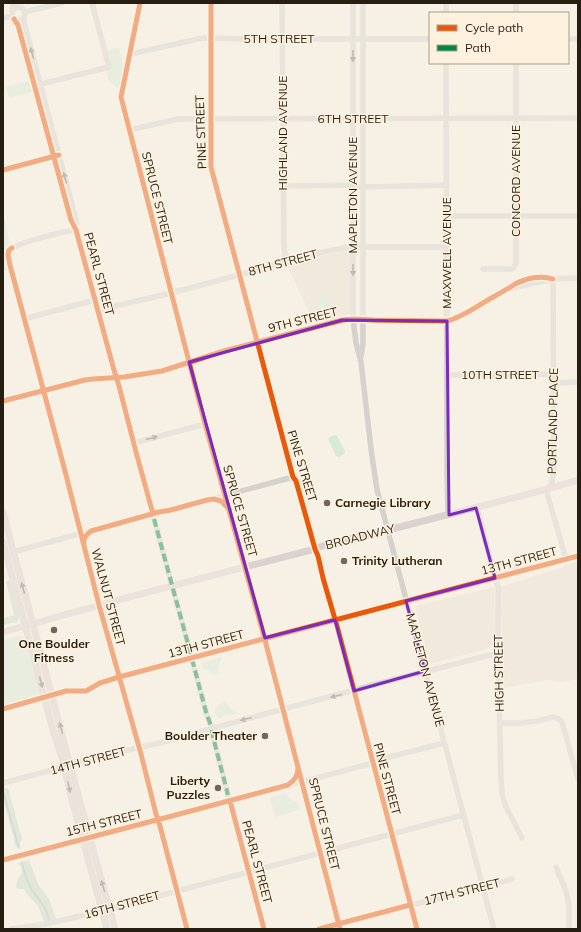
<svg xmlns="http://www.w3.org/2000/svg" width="581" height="932" font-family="Mulish,sans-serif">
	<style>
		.education { fill: #e9e0d0 }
		.green { fill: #d7e9d7 }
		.forest { fill: #c9dcca }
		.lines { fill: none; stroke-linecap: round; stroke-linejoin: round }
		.stream { stroke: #a0c0c3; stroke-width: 1.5 }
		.minor { stroke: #d5d2ce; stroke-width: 5.5 }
		.major { stroke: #dbd2cf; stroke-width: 7 }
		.quiet { stroke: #00873e; stroke-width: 4; stroke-dasharray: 8 4; stroke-linecap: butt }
		.cycleway-casing { stroke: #fef2de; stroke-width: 8 }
		.cycleway { stroke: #e8590c; stroke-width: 5 }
		.oneway { fill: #7d7870 }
		.oneway2 { fill: #807870 }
		.marked { fill: none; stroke: #7b2cbf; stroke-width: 3; stroke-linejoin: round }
		.poi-dot { fill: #6e685b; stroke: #fef2de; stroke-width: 1.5 }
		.labels { text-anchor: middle; stroke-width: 3; stroke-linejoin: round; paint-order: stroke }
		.street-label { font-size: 12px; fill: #251e11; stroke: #fef2de }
		.poi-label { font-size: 12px; font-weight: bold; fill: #251e11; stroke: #fef2de; text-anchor: start }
	</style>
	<rect width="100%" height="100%" fill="#f7f0e5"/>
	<path class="education" d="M350,249V314L314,323L287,265Z
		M578,561V679L562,682L549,680L504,688L500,587L554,570L563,567L565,565Z
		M494,587L495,645L491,648L430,664L415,606Z"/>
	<path class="green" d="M119,47L124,68L119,89L109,81L106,72C113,64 110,60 108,50Z
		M29,81L32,92L9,98L6,87Z
		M3,211L9,241L6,248V255L8,269L3,270Z
		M322,294H332C332,307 334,312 320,317L314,304L321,300Z
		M334,435L337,436L345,451L344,454L339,457L336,456L328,439L329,437Z
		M21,635L25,639L40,694L37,695L3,705V640Z
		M222,657L219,666L218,674L214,675L209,671L203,669L202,665L203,662Z
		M225,701L230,708L238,713L219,718L216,716L214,710L218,707L221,702Z
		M286,793L292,800L298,803L300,810L275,817L270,797Z"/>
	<path class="forest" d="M11,580L20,616L17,622L3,625V618L14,615L6,581Z
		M3,788H8L22,839L20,843V847L16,848L3,798Z
		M29,860L38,884L49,899L56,919L45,922C41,916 40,909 36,904C32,899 27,895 24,889H19L16,887L17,880L22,873L21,867L17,863Z"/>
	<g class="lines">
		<path class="stream" d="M3,791L19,848
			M22,862C24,872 27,881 32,890C39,900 47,908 49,920
			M49,929L50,928"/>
		<path class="minor" d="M13,3V9L12,13L13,17L18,20C23,20 25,17 25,12L22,8L18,7L13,9
			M140,3L121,97L205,424L265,640L340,929
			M211,3V167L293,477L296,481L315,549L318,556L323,578L337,626L417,929
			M282,3L284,244L286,263
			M353,3V319L356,343L361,362L371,449L377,490L494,929
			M446,3V13
			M516,3V13
			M25,12L62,3
			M24,17V22L76,220V230
			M3,18L12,16
			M14,19L18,25L71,220L76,230L114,370L119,386L136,452L153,514
			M568,39H578
			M130,52L135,53L198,39L205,38L246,39H430
			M446,63L447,473L448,515
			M37,85L109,67L92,3
			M129,130L178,119L578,118
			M3,170L57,156
			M283,186L353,185L364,187L447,185
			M447,216H578
			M76,230C68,231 59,233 51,235C37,239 21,242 9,250L8,255L10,265L65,471L99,605L141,754L156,814L160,826L187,929
			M483,269H512L514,267L516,263V63
			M553,279L554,468L552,482L548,489L547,493L566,559
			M511,288L553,279L578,278
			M98,310L171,293L239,275L319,253L347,247H447
			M24,319L95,300
			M361,357L363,344V3
			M447,375L554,374
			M554,383L578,382
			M3,401L85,380L93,379L124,377L162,371L224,351L342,320L353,319L374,320L447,321C460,318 471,310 483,303C491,298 499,294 507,289C510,288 512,286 515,284C526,278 541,275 553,279
			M134,443L205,424
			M476,508L479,514L486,543L498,587V653L501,779L502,794L506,807L522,838
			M154,519L191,655
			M13,552L159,512L171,510L293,477
			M192,659L206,712L211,726
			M3,709L66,691H86L100,683L119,677L578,556
			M500,723H522L537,721L553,717L559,719L562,722L578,779
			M212,730V733L228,795
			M3,783L71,765C102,753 135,750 167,741C277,710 388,681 498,653
			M230,801L264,929
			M3,860L172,816L373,763L382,759L444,743
			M556,867L566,891L569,905V929
			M11,929L46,924L102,911L463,815
			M319,929L512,879"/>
		<path class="major" d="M3,512L15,558L33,624L72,773L115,929
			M3,542L54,734L63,761L71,796L107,929
			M3,632L133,596L315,549L322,546L388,530L548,489L578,480"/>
		<path class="quiet" d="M154,519L191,655
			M192,659L206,712L211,726
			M212,730V733L228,795"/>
		<g class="cycleway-casing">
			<path id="cycleway" d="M140,3L121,97L205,424L265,640L340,929
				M211,3V167L293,477L296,481L315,549L318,556L323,578L337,626L417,929
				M14,19L18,25L71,220L76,230L114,370L119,386L136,452L153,514
				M3,170L59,155
				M12,248L9,250L8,255L10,265L65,471L99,605L141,754L156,814L160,826L187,929
				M3,401L85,380L93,379L124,377L162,371L224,351L342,320L353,319L374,320L447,321C460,318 471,310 483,303C491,298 499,294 507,289C510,288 512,286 515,284C526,278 541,275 553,279
				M84,544C83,538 86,535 91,531L159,512L171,510L207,500L214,499L221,501L229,509
				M3,709L66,691H86L100,683L119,677L578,556
				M230,801L264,929
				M3,860L172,816L288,785C295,780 298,776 298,767
				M319,929L410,905"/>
		</g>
		<use href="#cycleway" class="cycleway"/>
	</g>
	<defs><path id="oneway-solid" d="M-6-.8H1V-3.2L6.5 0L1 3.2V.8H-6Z"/></defs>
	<g class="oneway">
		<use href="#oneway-solid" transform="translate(32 53) rotate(-105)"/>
		<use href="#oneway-solid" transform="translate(353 56) rotate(90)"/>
		<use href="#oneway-solid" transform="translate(65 178) rotate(-105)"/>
		<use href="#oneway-solid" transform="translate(353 270) rotate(90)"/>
		<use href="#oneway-solid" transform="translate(152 438) rotate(-15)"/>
		<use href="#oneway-solid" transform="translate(336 696) rotate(166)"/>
		<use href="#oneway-solid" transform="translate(246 719) rotate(165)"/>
	</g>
	<g class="oneway2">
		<use href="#oneway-solid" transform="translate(23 588) rotate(-106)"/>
		<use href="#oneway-solid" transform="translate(41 682) rotate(75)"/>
		<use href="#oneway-solid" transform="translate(61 728) rotate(-105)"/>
		<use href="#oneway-solid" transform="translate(69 787) rotate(77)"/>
		<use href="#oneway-solid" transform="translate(103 886) rotate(-106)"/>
	</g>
	<path d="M0 0H581V932H0ZM342,320L447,321L449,515L476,508L495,578L406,601L425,671L354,691L335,620L265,638L189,362Z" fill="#f7f0e5" fill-opacity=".55" fill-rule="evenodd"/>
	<path class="marked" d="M342,320L447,321L449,515L476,508L495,578L406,601L425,671L354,691L335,620L265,638L189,362Z"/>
	<g class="poi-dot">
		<circle cx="327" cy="503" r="4"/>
		<circle cx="344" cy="561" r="4"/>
		<circle cx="54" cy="630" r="4"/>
		<circle cx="265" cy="736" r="4"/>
		<circle cx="218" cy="788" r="4"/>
	</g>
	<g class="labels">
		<g class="street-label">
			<text x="279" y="43">5TH STREET</text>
			<text x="353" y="123">6TH STREET</text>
			<text transform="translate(201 132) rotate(-92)" y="4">PINE STREET</text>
			<text transform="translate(283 133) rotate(-90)" y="4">HIGHLAND AVENUE</text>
			<text transform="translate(516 181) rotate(-90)" y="4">CONCORD AVENUE</text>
			<text transform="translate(353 195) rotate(-90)" y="4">MAPLETON AVENUE</text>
			<text transform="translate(157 198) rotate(76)" y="4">SPRUCE STREET</text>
			<text transform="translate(447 253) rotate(-90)" y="4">MAXWELL AVENUE</text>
			<text transform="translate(283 263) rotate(-15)" y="4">8TH STREET</text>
			<text transform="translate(99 274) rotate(75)" y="4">PEARL STREET</text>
			<text transform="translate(303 320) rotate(-14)" y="4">9TH STREET</text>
			<text x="500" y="379">10TH STREET</text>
			<text transform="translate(553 421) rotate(-89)" y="4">PORTLAND PLACE</text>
			<text transform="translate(302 466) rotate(73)" y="4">PINE STREET</text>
			<text transform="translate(240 511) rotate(74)" y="4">SPRUCE STREET</text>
			<text transform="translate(360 537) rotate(-14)" y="4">BROADWAY</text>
			<text transform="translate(519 561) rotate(-15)" y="4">13TH STREET</text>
			<text transform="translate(108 597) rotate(75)" y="4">WALNUT STREET</text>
			<text transform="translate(206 644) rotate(-15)" y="4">13TH STREET</text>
			<text transform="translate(425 670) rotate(75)" y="4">MAPLETON AVENUE</text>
			<text transform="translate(499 673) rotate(-91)" y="4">HIGH STREET</text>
			<text transform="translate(88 761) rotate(-15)" y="4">14TH STREET</text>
			<text transform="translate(387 779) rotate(75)" y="4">PINE STREET</text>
			<text transform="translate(104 823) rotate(-14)" y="4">15TH STREET</text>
			<text transform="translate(324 824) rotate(76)" y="4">SPRUCE STREET</text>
			<text transform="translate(257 862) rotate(75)" y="4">PEARL STREET</text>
			<text transform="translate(462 892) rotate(-14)" y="4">17TH STREET</text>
			<text transform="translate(122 905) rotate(-15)" y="4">16TH STREET</text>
		</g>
		<g class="poi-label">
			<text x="335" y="507">Carnegie Library</text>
			<text x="352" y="565">Trinity Lutheran</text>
			<text x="54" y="648" text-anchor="middle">One Boulder<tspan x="54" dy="14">Fitness</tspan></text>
			<text x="257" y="740" text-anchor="end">Boulder Theater</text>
			<text x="210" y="785" text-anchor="end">Liberty<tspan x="210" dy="14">Puzzles</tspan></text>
		</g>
	</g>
	<rect width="581" height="932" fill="none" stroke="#251e11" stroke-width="8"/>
	<rect x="429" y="12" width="140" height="52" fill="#fef2de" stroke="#a79d8c"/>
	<rect x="437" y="25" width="20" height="6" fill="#e8590c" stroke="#a79d8c"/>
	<text x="465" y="32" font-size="12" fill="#251e11">Cycle path</text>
	<rect x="437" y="45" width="20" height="6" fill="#00873e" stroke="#a79d8c"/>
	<text x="465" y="52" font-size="12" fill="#251e11">Path</text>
</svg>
